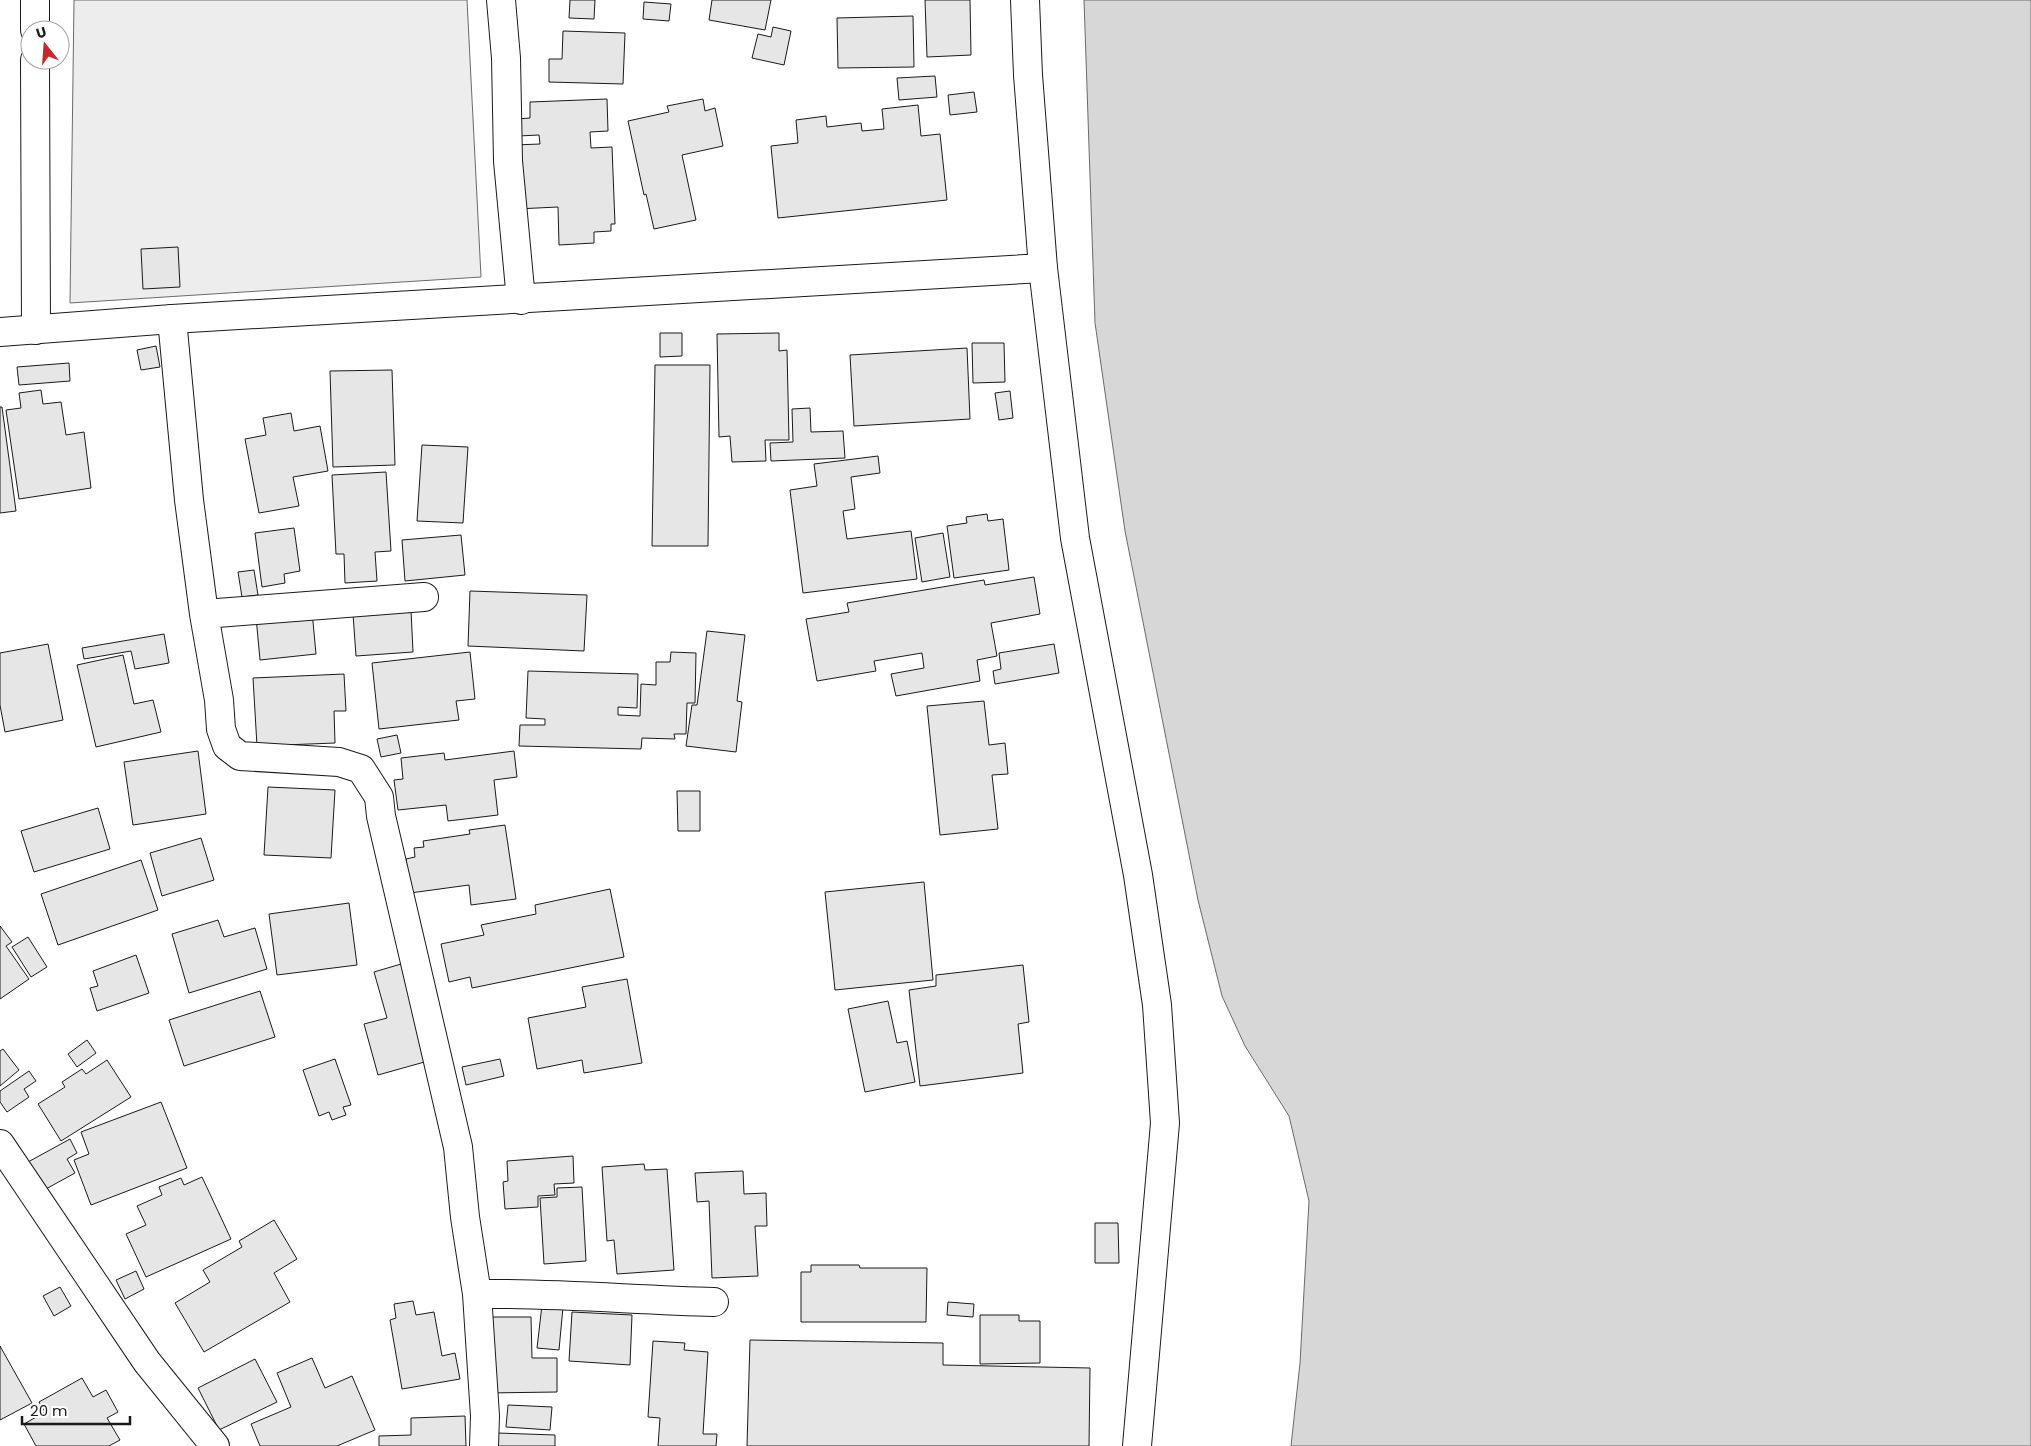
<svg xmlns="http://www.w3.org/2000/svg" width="2031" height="1446" font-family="Poppins,sans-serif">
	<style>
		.built { fill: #ededed; stroke: #6a6a6a }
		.water { fill: #d7d7d7; stroke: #6a6a6a }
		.building { fill: #e6e6e6; stroke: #1a1a1a }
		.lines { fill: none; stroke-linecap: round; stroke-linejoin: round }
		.minor-casing { stroke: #1a1a1a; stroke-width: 30 }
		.tertiary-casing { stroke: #1a1a1a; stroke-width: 30 }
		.trunk-casing { stroke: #1a1a1a; stroke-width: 30 }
		.minor { stroke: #fff; stroke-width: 28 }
		.tertiary { stroke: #fff; stroke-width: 28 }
		.trunk { stroke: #fff; stroke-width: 28 }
	</style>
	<rect width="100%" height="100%" fill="#fff"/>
	<path class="built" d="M74,0H467L481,277L70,303Z"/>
	<path class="water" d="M1084,0H2031V1446H1291L1300,1363L1309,1201L1289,1116L1245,1046L1222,996L1198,900L1125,531L1095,323Z"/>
	<path class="building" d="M570,0H595L594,19L569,18Z
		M712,0H771L765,30L709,20Z
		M925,0H970L971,55L927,57Z
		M644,2L671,4L669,21L643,19Z
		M913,16L914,67L838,68L837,18Z
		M773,27L791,31L784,65L752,58L758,34L771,37Z
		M563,31L625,33L623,84L549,82V59H562Z
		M935,76L937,97L899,100L897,78Z
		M974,92L977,112L950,115L948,95Z
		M607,99L608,131L590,132L591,148L612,147L615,224H611V231L594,232V243L559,245L558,207L516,209L514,145L540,144L539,135L518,136L517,119L530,118V102Z
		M703,99L705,111L715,108L723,146L682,155L696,220L654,229L646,194L644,195L628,121L669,112L667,106Z
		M918,105L921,136L940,134L947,200L778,218L771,146L798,143L796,120L826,116L827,127L861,123L862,131L884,129L882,109Z
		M178,247L180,287L143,289L141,249Z
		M660,333H682V356L660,357Z
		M779,333V351L787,350L789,440H765L766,461L732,462L730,436L719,437L717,334Z
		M972,343H1004L1005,382L973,383Z
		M156,346L160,367L141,370L137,350Z
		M967,348L970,419L854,426L850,355Z
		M69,363L70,381L19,385L17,367Z
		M655,365H710L708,546H652Z
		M392,370L395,465L333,467L330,371Z
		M41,390L43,404L61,402L66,435L84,432L91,488L19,499L6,410L21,408L19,393Z
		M1010,391L1013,418L999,420L995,393Z
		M0,407H2L16,511L0,513Z
		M810,408L811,432L843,431L845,458L771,461L770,443L793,442L792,409Z
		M291,413L294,431L320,426L328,471L293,477L299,506L259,513L245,439L266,435L263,418Z
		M422,445L468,447L463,523L417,521Z
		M878,456L880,473L851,477L855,509L843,511L847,539L911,531L917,579L803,593L790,490L817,486L814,464Z
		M386,472L391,551L375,552L377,581L345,583L344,554H336L332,475Z
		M987,514L988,521L1003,519L1009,570L954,578L947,526L967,523L966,517Z
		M294,528L300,571L284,574L285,583L262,587L255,533Z
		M943,533L950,577L922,582L915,538Z
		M461,535L465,575L405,581L402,540Z
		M254,570L258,595L242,597L238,572Z
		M1034,577L1040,614L991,623L997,656L977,660L980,681L896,696L891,674L924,668L922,653L874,661L876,671L817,681L806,619L849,612L847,603L984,580L985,585Z
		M470,591L587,595L584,651L468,646Z
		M411,610L413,652L356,656L353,614Z
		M312,611L316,654L260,660L256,617Z
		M707,631L745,635L737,701L742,702L736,752L686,746L692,705H697Z
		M164,634L169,663L135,669L131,651L84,659L82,648Z
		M48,644L63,720L5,732L0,705V653Z
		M1054,644L1059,673L995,684L993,671L1001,669L999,653Z
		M470,652L475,699L456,701L459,720L379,729L372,663Z
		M671,652L696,653L695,703H687L686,734H674L675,739L642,738L641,749L519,746L520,725H545V719L526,718L528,671L638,674L637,708L618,707V715L640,716L641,684L656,685V662H670Z
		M123,655L134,704L153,700L161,732L96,747L77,665Z
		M344,674L346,711H334L335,743L257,746L253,678Z
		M984,701L989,745L1005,743L1008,774L992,775L998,829L940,835L927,706Z
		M397,735L401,753L381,757L377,739Z
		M198,751L206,814L133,825L124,762Z
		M514,751L517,777L494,780L498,815L448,821L446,805L398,810L394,780L403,779L401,758L444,753L445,760Z
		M268,787L335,790L331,858L264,855Z
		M677,791H700V831H678Z
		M98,808L110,849L34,872L21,831Z
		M505,825L516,899L471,905L469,885L410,893L406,859L415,857L414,848L424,847L423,841L470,834L469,830Z
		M201,838L214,880L162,896L150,853Z
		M141,860L158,910L58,945L41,894Z
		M924,882L933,980L835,990L825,892Z
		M610,889L624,957L472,988L470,977L449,982L441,944L484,935L481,925L536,914L535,905Z
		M349,903L357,965L277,975L269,914Z
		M218,920L224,937L255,928L267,969L189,993L172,934Z
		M0,926L12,942L6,946L29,979L0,999Z
		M28,937L47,967L31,977L12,947Z
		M136,955L149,993L97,1011L90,988L98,986L93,971Z
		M401,964L428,1061L378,1075L364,1024L387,1018L374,972Z
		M1023,965L1029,1022L1018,1024L1023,1073L920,1086L909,990L936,986V975Z
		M627,979L642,1063L584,1073L582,1060L537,1069L528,1018L586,1007L582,987Z
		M260,991L275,1037L184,1066L169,1020Z
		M888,1001L897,1043L907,1041L915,1082L865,1092L848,1009Z
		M87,1040L96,1053L77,1067L68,1054Z
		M3,1049L19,1070L0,1086V1051Z
		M335,1059L351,1105L343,1107L346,1115L332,1120L329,1112L319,1116L303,1070Z
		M500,1059L504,1076L466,1085L462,1067Z
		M107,1060L131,1097L61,1141L38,1104L65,1087L62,1082L82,1069L86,1074Z
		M29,1071L36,1081L24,1089L29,1097L7,1112L0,1102V1091Z
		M161,1102L187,1168L91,1205L74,1160L89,1154L81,1132Z
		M70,1139L77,1153L67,1159L75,1173L44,1190L28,1162Z
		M573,1156L574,1183L554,1184L555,1195L538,1196V1207L505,1209L503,1182L508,1181L507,1161Z
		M644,1164L645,1170L667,1169L674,1270L617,1274L614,1240L607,1241L602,1167Z
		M743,1171L744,1194L766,1193L767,1226H755L758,1276L712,1278L709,1201L697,1202L695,1173Z
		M202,1177L231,1239L146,1277L126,1234L146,1225L137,1206L162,1195L159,1187L181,1178L184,1185Z
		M582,1187L586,1261L544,1264L540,1198L557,1197V1188Z
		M274,1220L297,1259L274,1273L290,1302L204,1352L175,1303L210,1282L203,1270L242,1247L239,1241Z
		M1095,1223H1118L1119,1263H1095Z
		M811,1265H859L860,1268H927L926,1322H801V1272H811Z
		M136,1271L144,1289L125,1299L116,1280Z
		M60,1287L71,1306L54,1316L43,1296Z
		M413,1301L416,1315L434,1312L442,1356L455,1353L460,1379L402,1389L390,1320L396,1318L394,1304Z
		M948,1302L974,1304L973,1317L947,1315Z
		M542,1305L563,1307L559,1350L537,1348Z
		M572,1312L632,1315L630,1365L569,1361Z
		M980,1315H1019V1321H1040V1363L980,1364Z
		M487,1317H531L532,1358H557V1392L487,1393Z
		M750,1340L943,1343V1365L1090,1368L1089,1446H747Z
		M653,1341L685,1343L684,1350L708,1352L703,1434H717L716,1446H658L660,1418L648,1417Z
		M0,1346L32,1403L0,1420Z
		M312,1358L325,1388L352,1376L375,1430L337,1446H260L251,1424L291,1407L277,1373Z
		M255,1359L277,1402L219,1430L198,1388Z
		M82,1378L93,1397L106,1390L118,1412L107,1418L120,1440L109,1446H36L24,1424L45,1412L39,1402Z
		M508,1405L552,1407L550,1430L506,1427Z
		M465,1416L466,1446H379V1436L411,1435V1418Z
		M497,1433L555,1435V1446H496Z"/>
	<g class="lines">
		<g class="minor-casing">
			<path id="minor" d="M35,0V30
				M501,0L506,58L508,161L521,300
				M35,60L36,330
				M1043,268L1075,538L1138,875L1157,1005L1165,1123L1137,1446
				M172,319L189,500L204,614L219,700L221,729L227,746L240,756L339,762L361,769L379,797L381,816L458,1147L465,1217L477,1294L485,1416L484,1446
				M204,614L424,597
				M477,1294C556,1293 635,1300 714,1302"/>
		</g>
		<g class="tertiary-casing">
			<path id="tertiary" d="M0,332L172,319L1043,268L1028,75L1025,0"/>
		</g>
		<g class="trunk-casing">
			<path id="trunk" d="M0,1144L147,1362L215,1446"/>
		</g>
		<use href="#minor" class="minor"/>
		<use href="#tertiary" class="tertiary"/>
		<use href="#trunk" class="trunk"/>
	</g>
	<g transform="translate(45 45) rotate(343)"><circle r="24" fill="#ffffff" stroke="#a3a3a3"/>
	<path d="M0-4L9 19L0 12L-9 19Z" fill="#c62828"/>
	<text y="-8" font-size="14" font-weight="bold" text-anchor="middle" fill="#1a1a1a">U</text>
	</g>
	<path d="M22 1416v8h108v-8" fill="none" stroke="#1a1a1a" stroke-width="2.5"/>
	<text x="30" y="1416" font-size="15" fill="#1a1a1a" stroke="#ffffff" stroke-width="4" paint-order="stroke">20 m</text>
</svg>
